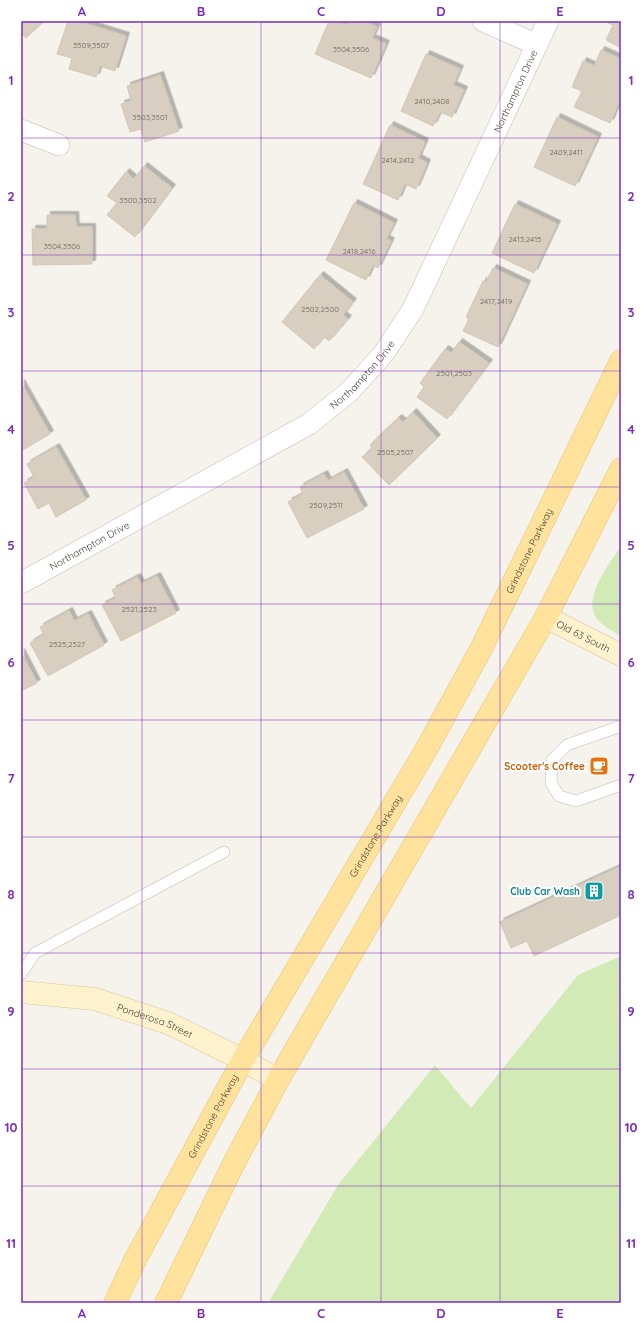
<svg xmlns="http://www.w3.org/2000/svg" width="642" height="1324" font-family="Quicksand,sans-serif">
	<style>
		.green { fill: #d2eab5 }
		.building { fill: #d8cfc1; stroke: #d3c7b4; filter: url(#shadow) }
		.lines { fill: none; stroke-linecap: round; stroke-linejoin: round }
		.lane-casing { stroke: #c2bbae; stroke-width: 12 }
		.street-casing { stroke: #c2bbae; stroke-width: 22 }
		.secondary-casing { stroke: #d6c79b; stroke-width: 23 }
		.primary-casing { stroke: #e6c16a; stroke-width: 23 }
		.lane { stroke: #fff; stroke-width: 11 }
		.street { stroke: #fff; stroke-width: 21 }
		.secondary { stroke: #fff3cd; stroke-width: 22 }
		.primary { stroke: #ffe39c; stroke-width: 22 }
		.grid { fill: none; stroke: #7b2cbf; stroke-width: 1; stroke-opacity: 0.55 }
		.labels { text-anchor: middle; stroke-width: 4; stroke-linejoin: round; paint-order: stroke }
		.number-label { font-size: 8px; fill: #6e675b }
		.street-label { font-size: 10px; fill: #4b4439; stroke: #fff }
		.food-label { font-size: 10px; font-weight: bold; fill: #c56008; stroke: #fff; text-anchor: end }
		.culture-label { font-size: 10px; font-weight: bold; fill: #0d838f; stroke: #fff; text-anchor: end }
		.neatline { fill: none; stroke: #7b2cbf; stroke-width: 1.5 }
		.grid-label { font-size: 13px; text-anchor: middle; font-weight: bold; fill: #7b2cbf }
	</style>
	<defs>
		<filter id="shadow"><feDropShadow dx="3.5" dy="-3.5" stdDeviation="0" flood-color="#0004"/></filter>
	</defs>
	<rect width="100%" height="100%" fill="#f6f3ec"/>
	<path class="green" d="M621,546V636C613,631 604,627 598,620C580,600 610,563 621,546Z
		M621,956V1303H268L338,1185L435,1065L471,1108L578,975Z"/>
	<path class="building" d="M21,21H44L26,38L21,33Z
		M68,21H78L126,36L115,71L100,66L96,77L69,69L72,58L57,54Z
		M329,21H337L346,25L348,21H364L377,27L372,38L386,44L371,78L315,54Z
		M604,21H621V48L606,40L613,25Z
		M601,50L621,59V98L610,123L574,107L582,91L572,87L583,61L594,66Z
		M426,54L460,69L453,85L464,90L452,117L440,112L433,126L401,111Z
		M160,75L179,131L145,142L141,129L130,132L121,104L131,101L127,86Z
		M557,117L598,137L575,186L534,167Z
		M390,125L425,142L418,158L427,163L416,189L405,184L398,200L363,184Z
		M144,166L172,188L135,237L107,215L117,203L107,196L126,172L134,179Z
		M354,203L394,223L386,239L391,241L378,268L373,265L366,280L326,260Z
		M515,204L557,224L534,273L492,253Z
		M47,215H75L76,227H92V264L33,265L32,229H47Z
		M493,268L527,284L498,347L463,331L469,319L466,317L483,281L486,282Z
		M320,275L353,302L343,315L348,319L329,341L324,337L314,349L282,322Z
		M459,342L489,363L447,419L417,397L424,387L420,383L445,349L451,353Z
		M21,383L50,434L21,451Z
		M413,412L437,438L389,485L362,457L372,448L370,445L398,418L403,422Z
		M56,447L86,500L56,517L49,503L38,509L24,483L34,477L27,464Z
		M344,472L364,509L307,538L288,502L303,494L300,487L324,474L328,481Z
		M157,576L176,613L121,641L102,605L116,598L112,590L137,577L141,584Z
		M69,611L74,621L88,614L104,645L48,676L30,643L44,635L40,627Z
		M21,652L37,683L21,691Z
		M621,866V915L534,956L527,941L511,948L500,922Z"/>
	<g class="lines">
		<g class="lane-casing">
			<path id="lane" d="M621,726L567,745L552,760L551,783L559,796L576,801L621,785
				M21,974L35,953L224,852"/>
		</g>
		<g class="street-casing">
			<g id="street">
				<path d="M483,21L537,45"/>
				<path d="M21,130L59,145"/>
				<path id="s1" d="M21,583L309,424L350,391L384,353L413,309L548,21"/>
			</g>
		</g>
		<g class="secondary-casing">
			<g id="secondary">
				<path id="s2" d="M546,617L621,655"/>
				<path id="s3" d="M21,992L95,999L168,1023L243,1060L278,1080"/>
			</g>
		</g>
		<g class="primary-casing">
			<g id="primary">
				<path id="s4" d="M115,1303L134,1262L243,1060L427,748L481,649L621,361"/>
				<path d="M166,1303L233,1165L278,1080L546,617L621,469"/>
			</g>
		</g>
		<use href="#lane" class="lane"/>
		<use href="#street" class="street"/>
		<use href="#secondary" class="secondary"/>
		<use href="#primary" class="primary"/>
	</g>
	<path class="grid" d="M142,21V1303M261,21V1303M381,21V1303M500,21V1303M21,138H621M21,255H621M21,371H621M21,487H621M21,604H621M21,720H621M21,837H621M21,953H621M21,1069H621M21,1186H621"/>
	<defs>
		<g id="cafe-square" transform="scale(1)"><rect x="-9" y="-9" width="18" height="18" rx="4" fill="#e8710a" stroke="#fff"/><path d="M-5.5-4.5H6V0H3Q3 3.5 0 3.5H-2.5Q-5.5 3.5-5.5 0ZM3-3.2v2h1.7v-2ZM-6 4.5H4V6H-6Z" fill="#fff"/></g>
		<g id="building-square" transform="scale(1)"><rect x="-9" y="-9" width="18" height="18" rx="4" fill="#0f9aa8" stroke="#fff"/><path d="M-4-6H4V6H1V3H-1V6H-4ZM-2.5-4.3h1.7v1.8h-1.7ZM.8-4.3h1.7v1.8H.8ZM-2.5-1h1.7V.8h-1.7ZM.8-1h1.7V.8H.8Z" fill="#fff"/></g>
	</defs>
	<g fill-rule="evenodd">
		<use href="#cafe-square" x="599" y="766"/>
		<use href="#building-square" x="594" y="891"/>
	</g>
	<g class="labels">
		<g class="number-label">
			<text x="91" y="48">3509,3507</text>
			<text x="351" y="52">3504,3506</text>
			<text x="432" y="104">2410,2408</text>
			<text x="150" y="120">3503,3501</text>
			<text x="566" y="155">2409,2411</text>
			<text x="398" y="163">2414,2412</text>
			<text x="138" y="203">3500,3502</text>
			<text x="525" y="242">2413,2415</text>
			<text x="62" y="249">3504,3506</text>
			<text x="359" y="254">2418,2416</text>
			<text x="496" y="304">2417,2419</text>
			<text x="320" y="312">2502,2500</text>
			<text x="454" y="376">2501,2503</text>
			<text x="395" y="455">2505,2507</text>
			<text x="326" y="508">2509,2511</text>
			<text x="139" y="612">2521,2523</text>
			<text x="67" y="647">2525,2527</text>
		</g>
		<g class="street-label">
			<text dy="4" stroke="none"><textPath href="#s1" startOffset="726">Northampton Drive</textPath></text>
			<text dy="4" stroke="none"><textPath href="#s1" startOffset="402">Northampton Drive</textPath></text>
			<text dy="4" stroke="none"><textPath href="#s1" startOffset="78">Northampton Drive</textPath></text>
			<text dy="4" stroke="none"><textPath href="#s4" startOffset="859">Grindstone Parkway</textPath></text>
			<text dy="4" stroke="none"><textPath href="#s2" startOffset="42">Old 63 South</textPath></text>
			<text dy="4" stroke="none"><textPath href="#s4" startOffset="535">Grindstone Parkway</textPath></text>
			<text dy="4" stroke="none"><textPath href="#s3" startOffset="138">Ponderosa Street</textPath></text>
			<text dy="4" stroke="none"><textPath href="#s4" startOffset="211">Grindstone Parkway</textPath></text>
		</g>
		<g class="food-label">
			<text x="585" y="770">Scooter's Coffee</text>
		</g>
		<g class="culture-label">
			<text x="580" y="895">Club Car Wash</text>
		</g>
	</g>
	<rect width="642" height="1324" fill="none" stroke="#ffffff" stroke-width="44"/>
	<rect x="22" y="22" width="598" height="1280" class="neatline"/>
	<g class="grid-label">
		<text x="82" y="16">A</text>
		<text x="201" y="16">B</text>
		<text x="321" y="16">C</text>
		<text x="441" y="16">D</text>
		<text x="560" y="16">E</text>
		<text x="11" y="85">1</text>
		<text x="631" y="85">1</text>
		<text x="11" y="201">2</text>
		<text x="631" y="201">2</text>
		<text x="11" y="317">3</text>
		<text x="631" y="317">3</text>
		<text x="11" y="434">4</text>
		<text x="631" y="434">4</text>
		<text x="11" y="550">5</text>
		<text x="631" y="550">5</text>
		<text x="11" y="667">6</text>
		<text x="631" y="667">6</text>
		<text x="11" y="783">7</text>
		<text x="631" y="783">7</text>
		<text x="11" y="899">8</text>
		<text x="631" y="899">8</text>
		<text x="11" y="1016">9</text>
		<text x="631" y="1016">9</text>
		<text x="11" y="1132">10</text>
		<text x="631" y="1132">10</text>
		<text x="11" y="1248">11</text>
		<text x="631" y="1248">11</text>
		<text x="82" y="1318">A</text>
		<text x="201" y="1318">B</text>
		<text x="321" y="1318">C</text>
		<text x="441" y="1318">D</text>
		<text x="560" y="1318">E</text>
	</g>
</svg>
